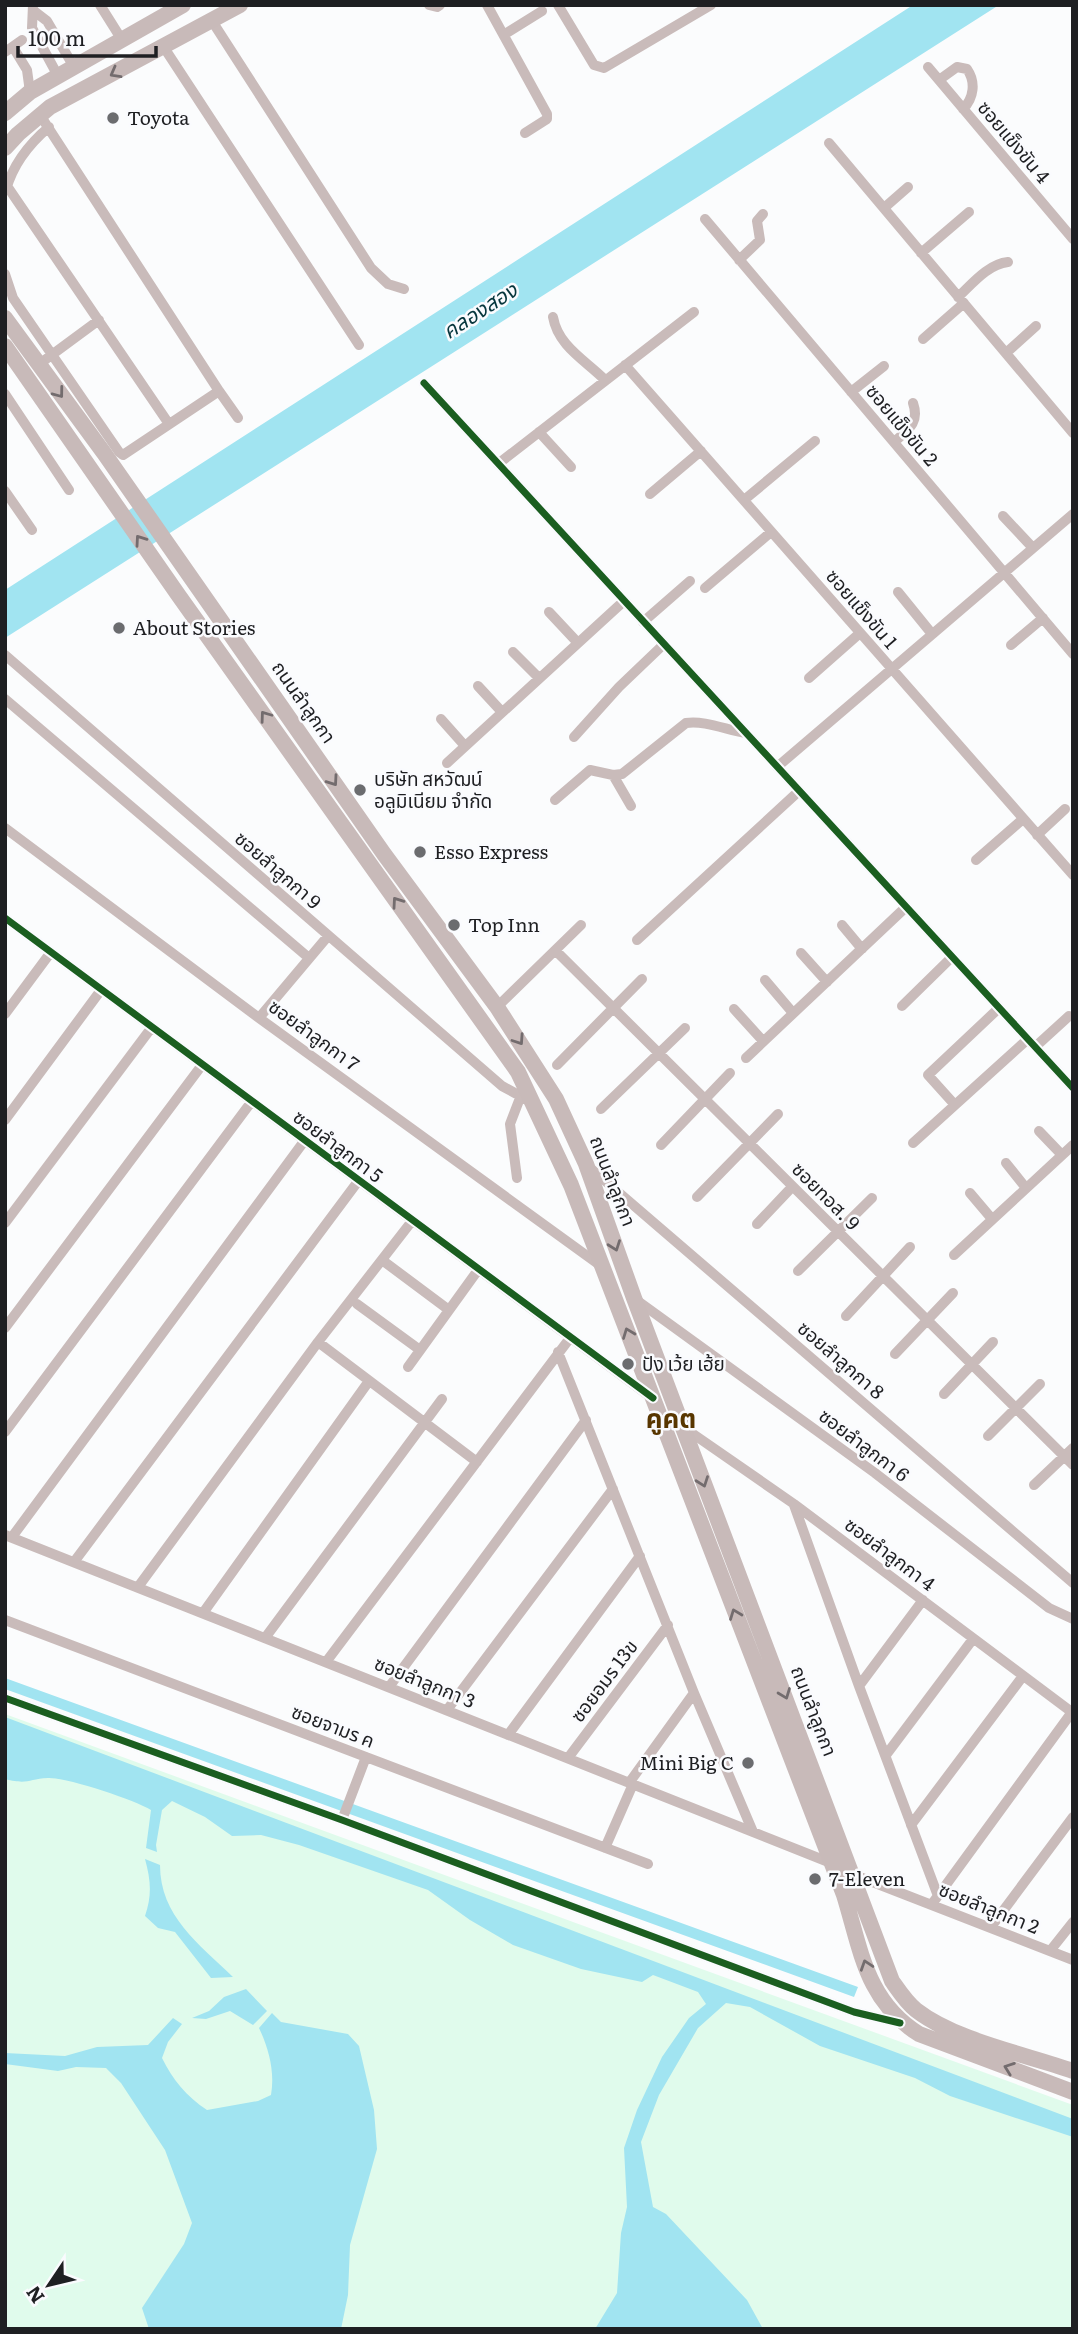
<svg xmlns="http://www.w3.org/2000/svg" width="1078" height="2334" font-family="Literata,'Noto Sans Thai',serif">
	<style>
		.green { fill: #e0fbec }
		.water { fill: #a1e4f1 }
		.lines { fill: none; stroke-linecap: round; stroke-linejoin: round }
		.street { stroke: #c9bbba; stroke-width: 10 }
		.secondary { stroke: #c8bab9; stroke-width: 16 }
		.cycleway-casing { stroke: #fafbfe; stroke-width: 11 }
		.cycleway { stroke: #1b5e20; stroke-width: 7 }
		.oneway { stroke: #736c6e }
		.poi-dot { fill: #6b6c6f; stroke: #fafbfe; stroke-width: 2.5 }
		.labels { text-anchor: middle; stroke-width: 5; stroke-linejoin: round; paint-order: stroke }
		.poi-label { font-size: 19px; fill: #1e1f22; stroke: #fafbfe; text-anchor: start }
		.street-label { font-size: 19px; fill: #1e1f22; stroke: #fafbfe }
		.water-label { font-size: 21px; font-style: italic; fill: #06363d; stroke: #fafbfe }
		.district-label { font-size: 26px; font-weight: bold; fill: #583600; stroke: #fafbfe }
	</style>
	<rect width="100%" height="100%" fill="#fbfcfd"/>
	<path class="green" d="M5,1714L1073,2105V2329H5Z"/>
	<path class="water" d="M913,5H999L5,638V590Z
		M5,1678L858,1987L854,1997L5,1689Z
		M5,1717L1073,2119V2137L950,2096L915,2078L820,2046L750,2007L726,2003L698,2028L659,2095L641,2142L653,2207L666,2214L747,2300L763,2329H595L617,2293L621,2233L627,2207L624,2148L637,2110L662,2057L689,2018L706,2004L698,1992L653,1975L642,1982L581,1969L513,1945L470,1920L428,1890L299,1845L261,1835L232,1836L205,1817L172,1801L162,1810L156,1845L157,1852L146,1848L151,1810C135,1800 66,1777 48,1778C28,1779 28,1785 5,1779Z
		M145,1859L160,1865C160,1916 199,1944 233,1977L211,1978L175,1932L158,1928L145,1916C152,1895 151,1881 145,1859Z
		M246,1989L267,2011L253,2025L230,2011L206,2019L192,2018L209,2011L224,1997Z
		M272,2013L281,2022L348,2034L359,2046L374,2110L377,2149L350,2245L348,2295L341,2329H149L142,2308L184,2244L192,2223L165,2150L121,2083L106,2068L76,2067L58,2071L5,2064V2053L65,2056L97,2047L148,2045L173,2018L182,2024L168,2042L162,2058C173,2080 186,2096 207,2110L258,2101L271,2095C275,2072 269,2049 259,2028Z"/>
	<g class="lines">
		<path class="street" d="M33,5L32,28L58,76
			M100,5L122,40
			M429,5L437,7L440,5
			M487,5L547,114V119L525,133
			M558,5L594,65L604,68L711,5
			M34,11L47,21L74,67
			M212,21L371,268L388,284L404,289
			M505,34L542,11
			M163,46L359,345
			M5,52L22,40
			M16,52L27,70L30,92
			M928,67L1073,239
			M939,80L957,67L967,69C976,82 974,98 963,109
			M829,143L1073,433
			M5,183L169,424
			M6,190C13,164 29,144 49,127
			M884,208L908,187
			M705,219L1073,654
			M921,253L969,212
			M739,260L760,240L757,221L763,214
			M5,274L13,298L119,452L123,455L219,391L40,115
			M958,297C972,284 988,264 1008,262
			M553,317C558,346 585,360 605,380
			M923,339L964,303
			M1006,353L1036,326
			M38,365L99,320
			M625,365L1073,875
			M424,383L1073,1088
			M219,391L238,418
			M851,392L884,366
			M5,394L69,490
			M539,432L571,467
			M894,442C908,430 920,423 913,403
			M498,464L694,312
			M5,491L32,530
			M650,494L701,451
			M744,500L815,441
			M1003,516L1033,548
			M705,588L771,532
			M898,592L932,634
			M549,612L578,643
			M643,622L690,581
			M1011,645L1043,618
			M513,652L539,678
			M5,655L502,1086L533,1103
			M809,678L860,633
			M478,686L502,712
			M5,699L309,958
			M441,719L465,746
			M574,737L619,687L664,644
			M447,763L624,601
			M777,767L1073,514
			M613,775L631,806
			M555,800L590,770L613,775L622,774L686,723C704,720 727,730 746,733
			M5,828L259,1018L601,1266
			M1037,835L1065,809
			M976,860L1023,819
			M5,918L652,1398
			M842,925L862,949
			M637,940L799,791
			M556,951L1073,1465
			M801,953L827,982
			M765,980L793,1013
			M902,1006L952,957
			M497,1007L581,925
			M734,1009L763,1041
			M5,1014L51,952
			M259,1018L328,936
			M1035,1047L1069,1016
			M746,1058L906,907
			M557,1065L642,979
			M955,1105L928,1075L999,1008
			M601,1109L685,1028
			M5,1120L101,990
			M1039,1131L1062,1155
			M913,1143L1028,1039
			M661,1145L730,1073
			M1006,1163L1026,1188
			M589,1167L1073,1583
			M517,1178L510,1124L520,1098
			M970,1193L992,1219
			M697,1197L778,1114
			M5,1223L152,1027
			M757,1224L792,1187
			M954,1255L1073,1145
			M386,1263L449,1310
			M798,1271L872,1198
			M635,1299L875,1473L1049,1608L1073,1619
			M357,1304L420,1350
			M846,1316L910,1247
			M5,1328L202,1065
			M318,1342L477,1462
			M558,1352L694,1693L753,1832
			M895,1354L953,1293
			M408,1367L478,1270
			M944,1394L993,1342
			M683,1427L794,1504L1073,1713
			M5,1432L252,1101
			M988,1436L1040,1384
			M1034,1485L1073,1448
			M794,1505L859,1686L938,1896
			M5,1535L831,1863
			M12,1537L305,1140
			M74,1562L359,1180
			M138,1587L318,1342L412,1221
			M203,1613L369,1381
			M5,1620L648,1864
			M265,1638L442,1399
			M326,1662L570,1338
			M859,1686L923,1600
			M389,1687L586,1420
			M5,1698L342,1820L854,2012L900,2023
			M447,1710L613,1489
			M508,1735L640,1556
			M886,1755L973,1639
			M568,1758L668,1625
			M629,1783L694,1693
			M342,1820L366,1757
			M911,1825L1023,1676
			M605,1848L633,1784
			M852,1874L1073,1960
			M932,1904L1072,1712
			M991,1927L1073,1817
			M1050,1951L1073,1922"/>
		<path class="secondary" d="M5,113L30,92L183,5
			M5,148L18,134L50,107L240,5
			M5,318L104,453L384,854L497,1007L556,1099L586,1164L634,1298L892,1981C899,1991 906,2002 916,2010C956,2041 1025,2054 1073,2071
			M5,346L179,596L518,1072L571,1185L844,1895C861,1950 866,2001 919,2034L1073,2092"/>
		<g class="cycleway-casing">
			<path id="cycleway" d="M424,383L1073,1088
				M5,918L653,1398
				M5,1698L342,1820L854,2012L900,2023"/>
		</g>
		<use href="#cycleway" class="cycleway"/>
	</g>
	<defs><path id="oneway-chevron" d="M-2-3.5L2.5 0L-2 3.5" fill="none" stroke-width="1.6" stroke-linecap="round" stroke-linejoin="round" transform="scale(1.75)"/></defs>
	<g class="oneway">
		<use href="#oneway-chevron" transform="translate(115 73) rotate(151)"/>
		<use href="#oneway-chevron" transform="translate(59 393) rotate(53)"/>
		<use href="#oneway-chevron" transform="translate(140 540) rotate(-125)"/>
		<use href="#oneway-chevron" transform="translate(265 716) rotate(-126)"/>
		<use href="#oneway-chevron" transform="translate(333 781) rotate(55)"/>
		<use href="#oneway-chevron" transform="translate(397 902) rotate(-125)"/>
		<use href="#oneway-chevron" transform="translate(519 1040) rotate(56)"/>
		<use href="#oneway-chevron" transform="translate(615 1246) rotate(70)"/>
		<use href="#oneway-chevron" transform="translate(628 1333) rotate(-111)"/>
		<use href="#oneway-chevron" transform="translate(703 1482) rotate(70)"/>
		<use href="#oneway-chevron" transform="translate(735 1614) rotate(-111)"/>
		<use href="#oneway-chevron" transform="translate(785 1694) rotate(69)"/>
		<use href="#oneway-chevron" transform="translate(866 1965) rotate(-108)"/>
		<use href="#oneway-chevron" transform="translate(1009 2068) rotate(-160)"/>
	</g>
	<g class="poi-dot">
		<circle cx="113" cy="118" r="7"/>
		<circle cx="119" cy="628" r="7"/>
		<circle cx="360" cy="790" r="7"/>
		<circle cx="420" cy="852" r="7"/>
		<circle cx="454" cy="925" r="7"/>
		<circle cx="628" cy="1364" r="7"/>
		<circle cx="748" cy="1763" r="7"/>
		<circle cx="815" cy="1879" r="7"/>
	</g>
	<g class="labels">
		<g class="poi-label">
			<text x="127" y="125">Toyota</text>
			<text x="133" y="635">About Stories</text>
			<text x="374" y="786">บริษัท สหวัฒน์<tspan x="374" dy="22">อลูมิเนียม จำกัด</tspan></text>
			<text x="434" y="859">Esso Express</text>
			<text x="468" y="932">Top Inn</text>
			<text x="642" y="1371">ปัง เว้ย เฮ้ย</text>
			<text x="734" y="1770" text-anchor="end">Mini Big C</text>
			<text x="829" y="1886">7-Eleven</text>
		</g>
		<g class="street-label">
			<text transform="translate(1014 142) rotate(50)" y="7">ซอยแข็งขัน 4</text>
			<text transform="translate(902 425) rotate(50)" y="7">ซอยแข็งขัน 2</text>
			<text transform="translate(862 609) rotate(49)" y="7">ซอยแข็งขัน 1</text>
			<text transform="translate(304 702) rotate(55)" y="7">ถนนลำลูกกา</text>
			<text transform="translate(278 870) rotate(41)" y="7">ซอยลำลูกกา 9</text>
			<text transform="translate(314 1035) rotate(36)" y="7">ซอยลำลูกกา 7</text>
			<text transform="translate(338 1146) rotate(37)" y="7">ซอยลำลูกกา 5</text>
			<text transform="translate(613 1181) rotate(69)" y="7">ถนนลำลูกกา</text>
			<text transform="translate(826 1196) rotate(45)" y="7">ซอยทอส. 9</text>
			<text transform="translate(841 1360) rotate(41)" y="7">ซอยลำลูกกา 8</text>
			<text transform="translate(864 1445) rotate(37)" y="7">ซอยลำลูกกา 6</text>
			<text transform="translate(890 1554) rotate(37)" y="7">ซอยลำลูกกา 4</text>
			<text transform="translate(604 1681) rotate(-53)" y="7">ซอยอมร 13ข</text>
			<text transform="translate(425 1682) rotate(22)" y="7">ซอยลำลูกกา 3</text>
			<text transform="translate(814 1711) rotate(69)" y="7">ถนนลำลูกกา</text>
			<text transform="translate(333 1726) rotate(21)" y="7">ซอยจามร ค</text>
			<text transform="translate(989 1908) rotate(22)" y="7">ซอยลำลูกกา 2</text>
		</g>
		<g class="water-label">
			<text transform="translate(480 311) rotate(-33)" y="7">คลองสอง</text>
		</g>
		<g class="district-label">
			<text x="671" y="1428">คูคต</text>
		</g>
	</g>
	<rect width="1078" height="2334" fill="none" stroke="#1e1f22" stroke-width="14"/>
	<g transform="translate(49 2285) rotate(235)" stroke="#fafbfe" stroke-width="5" paint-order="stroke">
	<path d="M0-5L12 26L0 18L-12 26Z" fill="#1e1f22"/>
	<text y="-10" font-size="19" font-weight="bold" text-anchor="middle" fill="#1e1f22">N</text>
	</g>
	<path d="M18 46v10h138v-10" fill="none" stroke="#1e1f22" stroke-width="3.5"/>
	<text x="28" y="46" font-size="21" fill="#1e1f22" stroke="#fafbfe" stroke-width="5" paint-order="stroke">100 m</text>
</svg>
